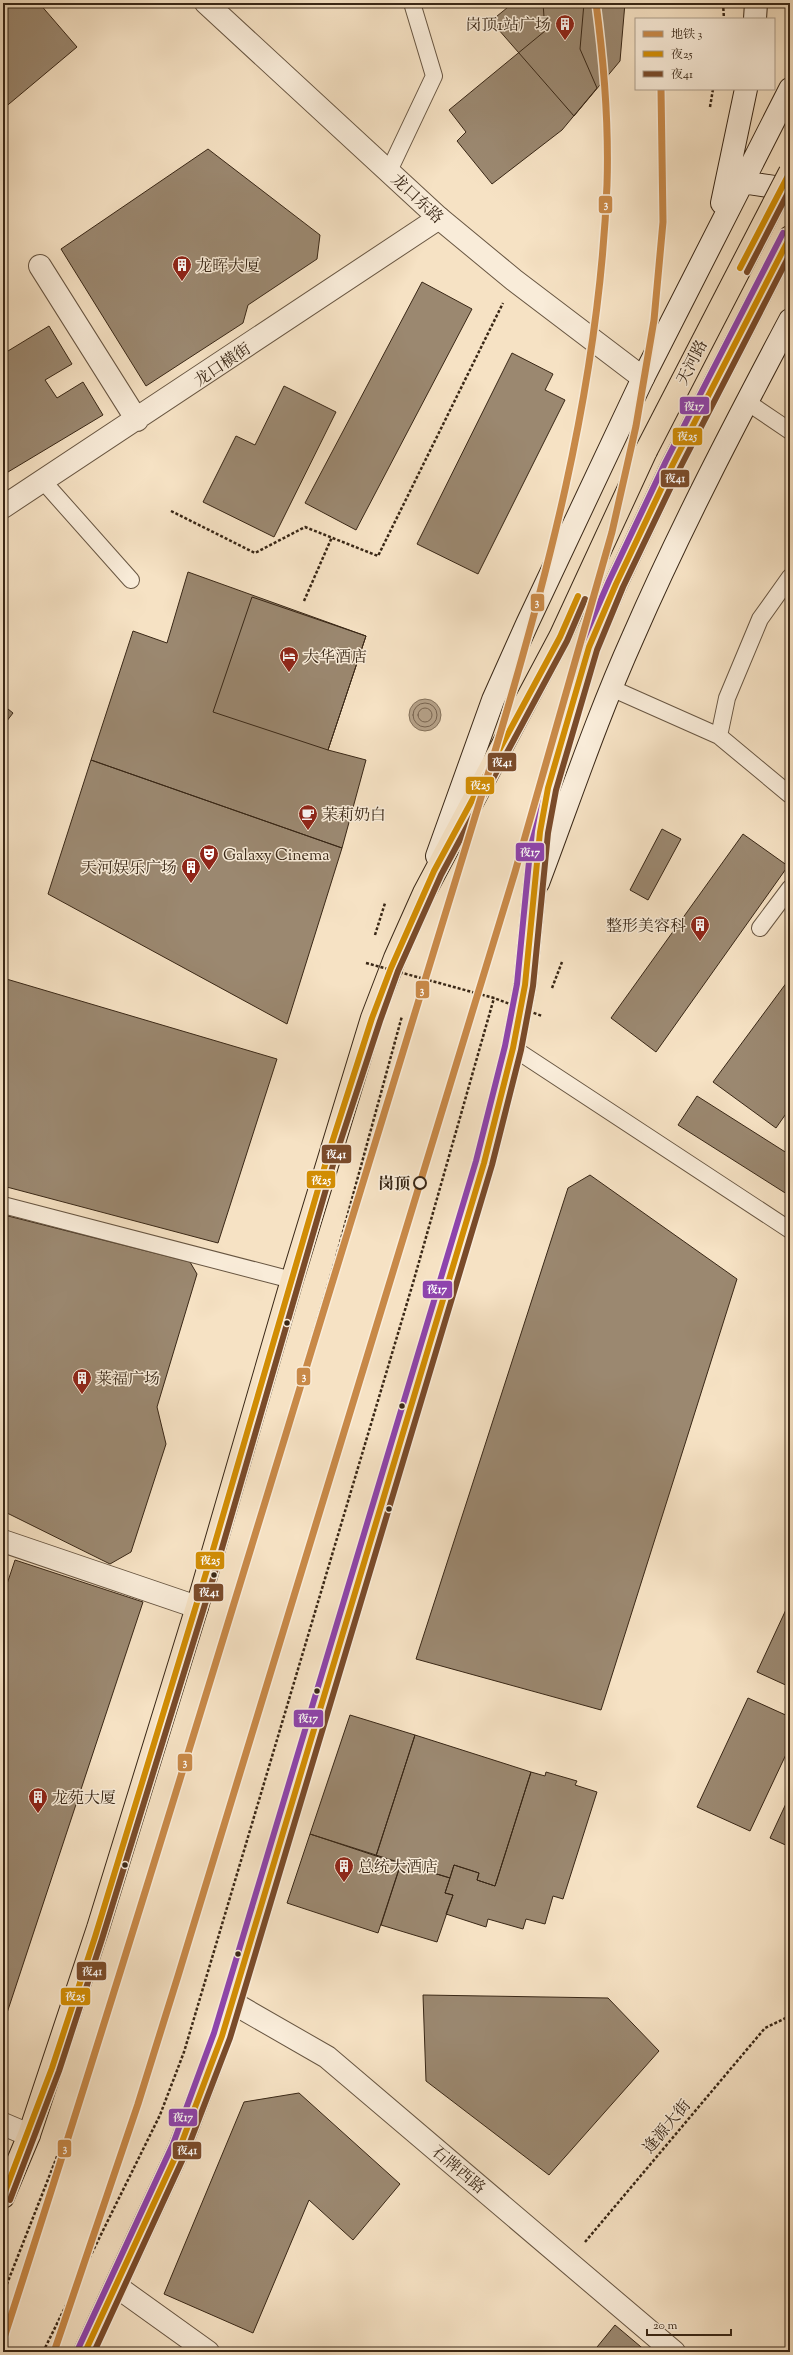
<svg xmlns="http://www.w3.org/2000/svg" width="793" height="2355" font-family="'Sorts Mill Goudy','Noto Serif SC',serif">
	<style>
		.water { fill: #b6a289; stroke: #84715b }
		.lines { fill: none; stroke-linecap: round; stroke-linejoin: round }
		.shore { stroke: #786450; stroke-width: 1 }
		.building { fill: #9b8870; stroke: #392716 }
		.service-casing { stroke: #685642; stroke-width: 18 }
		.minor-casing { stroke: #685642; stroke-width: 24 }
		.tertiary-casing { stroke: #685642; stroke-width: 24 }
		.secondary-casing { stroke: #392716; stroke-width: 24 }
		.trunk-casing { stroke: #392716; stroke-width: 24 }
		.path { stroke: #392716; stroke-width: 2.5; stroke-dasharray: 3 2; stroke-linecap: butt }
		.service { stroke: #f9ecd9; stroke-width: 16 }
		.minor { stroke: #f9ecd9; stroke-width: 22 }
		.tertiary { stroke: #f9ecd9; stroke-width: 22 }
		.secondary { stroke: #f9ecd9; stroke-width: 22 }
		.trunk { stroke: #f6e2c4; stroke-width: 22 }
		.trunk-bridge-casing { stroke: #392716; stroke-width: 24; stroke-linecap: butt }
		.path-bridge { stroke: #392716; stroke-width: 2.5; stroke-dasharray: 3 2; stroke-linecap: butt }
		.trunk-bridge { stroke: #f6e2c4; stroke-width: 22 }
		.bus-1-casing { stroke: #f9ecd9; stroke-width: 9 }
		.bus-2-casing { stroke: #f9ecd9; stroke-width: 9 }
		.bus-3-casing { stroke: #f9ecd9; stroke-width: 9 }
		.bus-1 { stroke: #d18d04; stroke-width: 6 }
		.bus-2 { stroke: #7a4b2a; stroke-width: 6 }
		.bus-3 { stroke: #8e44ad; stroke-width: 6 }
		.metro-1-casing { stroke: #f9ecd9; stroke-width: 10 }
		.metro-1 { stroke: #c88948; stroke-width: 7 }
		.stop-dot { fill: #f9ecd9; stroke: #392716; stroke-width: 2 }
		.bus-dot { fill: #392716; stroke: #f9ecd9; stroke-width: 1.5 }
		.labels { text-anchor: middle; stroke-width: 3; stroke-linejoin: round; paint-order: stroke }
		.poi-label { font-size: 16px; fill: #392716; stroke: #f9ecd9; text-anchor: start }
		.street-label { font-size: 16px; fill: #392716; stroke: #f9ecd9 }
		.stop-label { font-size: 16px; font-weight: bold; fill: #392716; stroke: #f9ecd9; text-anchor: end }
		.line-badge { stroke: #f9ecd9; stroke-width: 1.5 }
		.badge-label { font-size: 11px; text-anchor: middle; font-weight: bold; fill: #fff }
	</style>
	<rect width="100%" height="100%" fill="#f6e2c4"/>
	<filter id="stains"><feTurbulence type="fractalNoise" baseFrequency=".005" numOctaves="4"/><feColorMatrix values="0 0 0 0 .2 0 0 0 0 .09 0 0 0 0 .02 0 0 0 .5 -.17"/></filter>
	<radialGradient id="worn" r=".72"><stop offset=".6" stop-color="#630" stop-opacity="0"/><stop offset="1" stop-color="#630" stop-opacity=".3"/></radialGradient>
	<path class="water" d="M409 715a16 16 0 1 1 32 0a16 16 0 1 1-32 0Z"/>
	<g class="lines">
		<path class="shore" d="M413 715a12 12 0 1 1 24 0a12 12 0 1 1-24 0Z
			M418 715a7 7 0 1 1 14 0a7 7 0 1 1-14 0Z"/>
	</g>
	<path class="building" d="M3,3H39L77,47L3,109Z
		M513,3H625L620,61L574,116L491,21Z
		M543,3H584L580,49L597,88L562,130L492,184L457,141L466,132L449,110L545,31Z
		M208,149L320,235L317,259L248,305L243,323L146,386L61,249Z
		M422,282L472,309L356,530L305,503Z
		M49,326L72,364L45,380L57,398L83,382L103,415L3,475V354Z
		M512,353L553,374L545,390L565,400L478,574L417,544Z
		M284,386L336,412L274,537L203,502L236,436L255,445Z
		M188,572L366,636L328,750L366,760L342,848L91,760L133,631L167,643Z
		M252,597L366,636L328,750L213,712Z
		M3,705L13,713L3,726Z
		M91,760L342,848L287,1024L48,894Z
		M662,829L681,839L648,900L630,890Z
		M743,834L788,866L656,1052L611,1018Z
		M3,978L277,1059L218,1243L3,1186Z
		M790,978V1108L776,1128L713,1082Z
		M697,1096L790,1155V1196L678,1125Z
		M590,1175L737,1279L601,1710L416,1659L568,1188Z
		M8,1216L190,1262L197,1274L157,1407L166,1444L131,1552L110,1564L3,1511V1228Z
		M15,1560L143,1602L3,2025V1596Z
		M790,1601V1687L757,1672Z
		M748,1698L790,1717V1746L750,1831L697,1807Z
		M350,1715L415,1735L376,1856L310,1834Z
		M415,1735L531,1772L495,1886L477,1880L479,1873L454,1865L450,1878L376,1856Z
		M531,1772L545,1776L546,1772L577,1781L575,1785L597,1792L563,1899L553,1896L545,1924L526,1919L523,1929L488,1919L486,1927L446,1914L453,1895L445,1893L454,1865L479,1873L477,1880L495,1886Z
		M790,1795V1847L770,1838Z
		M310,1834L401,1863L378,1933L287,1903Z
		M401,1863L450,1878L445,1893L453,1895L437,1942L381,1925Z
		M423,1995L608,1998L659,2051L549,2175L426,2081Z
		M299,2093L400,2184L353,2240L309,2200L253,2333L164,2294L244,2102Z
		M615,2325L647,2352H593Z"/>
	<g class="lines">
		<g class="service-casing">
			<path id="service" d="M389,171L434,76L412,3
				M747,402L790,431
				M43,481L131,580
				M611,688L719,736L790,795
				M719,736L727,698L760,619L790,577
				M760,928L790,888
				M513,1048L790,1230
				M3,1205L292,1280"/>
		</g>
		<g class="minor-casing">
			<path id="minor" d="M40,266L137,420
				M3,507L439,218
				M3,1541L197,1607
				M116,2286L208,2352"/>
		</g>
		<g class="tertiary-casing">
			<path id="tertiary" d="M206,3L439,218L514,280L643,378
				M233,2003L327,2057L674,2352
				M3,2124L29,2135"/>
		</g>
		<g class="secondary-casing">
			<path id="secondary" d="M755,19L756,3
				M742,182L775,187L790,194
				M722,203L746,89
				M437,856L493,700L527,624L643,378L790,89
				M538,883C569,801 597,717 633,637C680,529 735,424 790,320"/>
		</g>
		<g class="trunk-casing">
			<path id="trunk" d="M3,2197L29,2135L98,1928L197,1607L292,1280L372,1018L395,958L424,893L560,637L646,451
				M85,2352L180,2147L222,2036L484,1163L513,1048L525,985L540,832L548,788L589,647L616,584L673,464L790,237"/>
		</g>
		<path class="path" d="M723,3L724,19
			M710,107L713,89
			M171,511L255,553L305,527L378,556L503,303
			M304,601L332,537
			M375,935L385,903
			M552,988L562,962
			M585,2242L765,2028L790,2016
			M3,2294L80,2098L114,1998L335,1261L402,1016
			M43,2352L160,2115L184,2052L413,1283L494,998"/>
		<use href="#service" class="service"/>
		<use href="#minor" class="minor"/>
		<use href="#tertiary" class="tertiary"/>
		<use href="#secondary" class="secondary"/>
		<use href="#trunk" class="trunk"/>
		<g class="trunk-bridge-casing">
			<path id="trunk-bridge" d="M646,451L790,172"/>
		</g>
		<path class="path-bridge" d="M366,963L494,998L542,1016"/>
		<use href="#trunk-bridge" class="trunk-bridge"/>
		<g class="bus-1-casing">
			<path id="bus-1" d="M740,268L790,172
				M3,2197L52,2068L95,1937L210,1560L328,1155L372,1018L391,968L434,871L560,637L578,596
				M85,2352L180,2147L222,2036L484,1163L513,1048L525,985L540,832L548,788L589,647L616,584L673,464L790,237"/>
		</g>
		<g class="bus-2-casing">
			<path id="bus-2" d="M747,272L790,189
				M10,2200L59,2071L102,1939L218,1562L335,1158L380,1021L398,971L441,875L567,641L585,599
				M94,2352L187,2150L230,2038L492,1165L521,1050L533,986L548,833L556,790L597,650L623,587L680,468L790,254"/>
		</g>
		<g class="bus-3-casing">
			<path id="bus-3" d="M78,2349L173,2144L214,2033L476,1161L505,1046L517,984L532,831L540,787L581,645L609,581L666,461L783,233"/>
		</g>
		<use href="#bus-1" class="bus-1"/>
		<use href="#bus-2" class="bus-2"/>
		<use href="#bus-3" class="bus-3"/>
		<g class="metro-1-casing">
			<path id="metro-1" d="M3,2341C127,1958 243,1573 361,1189C403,1053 445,917 486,781C545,587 599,389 607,185C609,124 604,63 596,3
				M54,2352L138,2104L178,1976L515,872L612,532L636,426L654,320L663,222L661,89"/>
		</g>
		<use href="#metro-1" class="metro-1"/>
	</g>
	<defs>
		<g id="building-pin" transform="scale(1)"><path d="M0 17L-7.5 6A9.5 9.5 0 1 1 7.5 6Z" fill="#8f2418" stroke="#f9ecd9"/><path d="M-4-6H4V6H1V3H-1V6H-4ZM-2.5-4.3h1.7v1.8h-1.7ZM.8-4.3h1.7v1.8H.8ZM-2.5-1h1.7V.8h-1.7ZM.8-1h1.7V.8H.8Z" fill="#fff"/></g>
		<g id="hotel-pin" transform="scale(1)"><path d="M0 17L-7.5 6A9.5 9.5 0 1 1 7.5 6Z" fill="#8f2418" stroke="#f9ecd9"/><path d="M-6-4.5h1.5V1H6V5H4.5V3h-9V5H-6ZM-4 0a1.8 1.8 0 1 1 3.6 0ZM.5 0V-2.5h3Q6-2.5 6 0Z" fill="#fff"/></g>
		<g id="cafe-pin" transform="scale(1)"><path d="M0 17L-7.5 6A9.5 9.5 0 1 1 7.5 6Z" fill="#8f2418" stroke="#f9ecd9"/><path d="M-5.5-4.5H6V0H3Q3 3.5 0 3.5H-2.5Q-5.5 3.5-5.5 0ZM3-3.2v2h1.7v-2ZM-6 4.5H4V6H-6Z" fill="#fff"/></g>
		<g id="theatre-pin" transform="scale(1)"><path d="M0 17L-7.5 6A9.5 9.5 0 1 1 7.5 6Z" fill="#8f2418" stroke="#f9ecd9"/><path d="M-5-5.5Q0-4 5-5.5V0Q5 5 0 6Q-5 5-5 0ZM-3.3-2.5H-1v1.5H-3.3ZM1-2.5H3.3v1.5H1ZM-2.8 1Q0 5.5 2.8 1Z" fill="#fff"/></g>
	</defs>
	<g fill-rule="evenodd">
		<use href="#building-pin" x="565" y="24"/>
		<use href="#building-pin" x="182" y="265"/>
		<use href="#hotel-pin" x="289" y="656"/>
		<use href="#cafe-pin" x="308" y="814"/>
		<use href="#theatre-pin" x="209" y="854"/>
		<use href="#building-pin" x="191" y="867"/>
		<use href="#building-pin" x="700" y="925"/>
		<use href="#building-pin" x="82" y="1378"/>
		<use href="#building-pin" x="38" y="1797"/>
		<use href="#building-pin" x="344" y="1866"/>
	</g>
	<circle class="stop-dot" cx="420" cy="1183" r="6"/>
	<g class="bus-dot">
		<circle cx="287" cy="1323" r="3.5"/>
		<circle cx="402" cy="1406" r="3.5"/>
		<circle cx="389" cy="1509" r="3.5"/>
		<circle cx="214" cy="1575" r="3.5"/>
		<circle cx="317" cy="1691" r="3.5"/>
		<circle cx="125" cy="1865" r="3.5"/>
		<circle cx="238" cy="1954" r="3.5"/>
	</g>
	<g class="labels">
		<g class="poi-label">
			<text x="551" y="30" text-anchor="end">岗顶1站广场</text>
			<text x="196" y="271">龙晖大厦</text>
			<text x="303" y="662">大华酒店</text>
			<text x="322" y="820">茉莉奶白</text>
			<text x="223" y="860">Galaxy Cinema</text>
			<text x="177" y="873" text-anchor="end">天河娱乐广场</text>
			<text x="686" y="931" text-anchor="end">整形美容科</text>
			<text x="96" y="1384">莱福广场</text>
			<text x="52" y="1803">龙苑大厦</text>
			<text x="358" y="1872">总统大酒店</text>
		</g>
		<g class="street-label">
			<text transform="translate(418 198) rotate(43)" y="6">龙口东路</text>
			<text transform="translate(691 362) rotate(-63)" y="6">天河路</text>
			<text transform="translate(222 364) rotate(-34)" y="6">龙口横街</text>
			<text transform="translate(666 2126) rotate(-50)" y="6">逢源大街</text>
			<text transform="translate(459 2169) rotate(40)" y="6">石牌西路</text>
		</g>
		<g class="stop-label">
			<text x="410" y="1189">岗顶</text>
		</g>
	</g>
	<g class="line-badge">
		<rect x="598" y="195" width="15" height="19" rx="4" fill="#c88948"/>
		<rect x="679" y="396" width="31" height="19" rx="4" fill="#8e44ad"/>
		<rect x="672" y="427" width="31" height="19" rx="4" fill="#d18d04"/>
		<rect x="660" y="469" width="30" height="19" rx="4" fill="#7a4b2a"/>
		<rect x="530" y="593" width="15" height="19" rx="4" fill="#c88948"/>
		<rect x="487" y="752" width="30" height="20" rx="4" fill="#7a4b2a"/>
		<rect x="465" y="776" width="30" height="19" rx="4" fill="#d18d04"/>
		<rect x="515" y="842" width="30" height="20" rx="4" fill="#8e44ad"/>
		<rect x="415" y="980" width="15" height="19" rx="4" fill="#c88948"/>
		<rect x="321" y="1144" width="31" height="20" rx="4" fill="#7a4b2a"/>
		<rect x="306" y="1170" width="30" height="19" rx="4" fill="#d18d04"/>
		<rect x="422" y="1280" width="31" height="19" rx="4" fill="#8e44ad"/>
		<rect x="296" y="1367" width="15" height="19" rx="4" fill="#c88948"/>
		<rect x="195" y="1551" width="30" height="19" rx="4" fill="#d18d04"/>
		<rect x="193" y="1583" width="31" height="19" rx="4" fill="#7a4b2a"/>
		<rect x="293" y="1709" width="31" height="19" rx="4" fill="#8e44ad"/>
		<rect x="177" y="1753" width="16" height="19" rx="4" fill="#c88948"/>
		<rect x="76" y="1961" width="31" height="20" rx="4" fill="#7a4b2a"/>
		<rect x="60" y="1987" width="31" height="19" rx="4" fill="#d18d04"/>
		<rect x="168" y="2108" width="30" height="19" rx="4" fill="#8e44ad"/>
		<rect x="57" y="2139" width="15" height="19" rx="4" fill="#c88948"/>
		<rect x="172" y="2141" width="30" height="19" rx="4" fill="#7a4b2a"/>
	</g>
	<g class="badge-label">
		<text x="606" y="208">3</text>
		<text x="694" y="410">夜17</text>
		<text x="687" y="440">夜25</text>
		<text x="675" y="482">夜41</text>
		<text x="537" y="606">3</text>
		<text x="502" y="766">夜41</text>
		<text x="480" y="789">夜25</text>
		<text x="530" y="856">夜17</text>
		<text x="422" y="994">3</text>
		<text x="336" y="1158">夜41</text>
		<text x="321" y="1184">夜25</text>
		<text x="437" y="1293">夜17</text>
		<text x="304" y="1380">3</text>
		<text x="210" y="1564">夜25</text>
		<text x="209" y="1596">夜41</text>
		<text x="308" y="1722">夜17</text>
		<text x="185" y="1766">3</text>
		<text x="92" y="1975">夜41</text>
		<text x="75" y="2000">夜25</text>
		<text x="183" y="2121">夜17</text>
		<text x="65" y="2152">3</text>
		<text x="187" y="2154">夜41</text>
	</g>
	<rect width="793" height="2355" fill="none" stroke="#f6e2c4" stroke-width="16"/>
	<rect x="4" y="4" width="785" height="2347" fill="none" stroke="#392716" stroke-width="2"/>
	<rect x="8" y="8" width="777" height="2339" fill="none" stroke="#392716"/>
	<rect x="635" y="18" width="140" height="72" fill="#f9ecd9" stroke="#ac9d8b"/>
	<rect x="643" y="31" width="20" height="6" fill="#c88948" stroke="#ac9d8b"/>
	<text x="671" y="38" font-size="12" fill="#392716">地铁 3</text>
	<rect x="643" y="51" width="20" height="6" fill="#d18d04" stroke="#ac9d8b"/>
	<text x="671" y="58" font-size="12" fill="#392716">夜25</text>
	<rect x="643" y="71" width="20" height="6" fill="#7a4b2a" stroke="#ac9d8b"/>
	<text x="671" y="78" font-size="12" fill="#392716">夜41</text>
	<path d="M647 2329v6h84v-6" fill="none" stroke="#392716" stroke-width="2"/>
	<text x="653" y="2329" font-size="12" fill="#392716" stroke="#f9ecd9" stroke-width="3" paint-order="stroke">20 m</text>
	<rect width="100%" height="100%" filter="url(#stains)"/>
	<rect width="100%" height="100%" fill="url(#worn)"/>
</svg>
